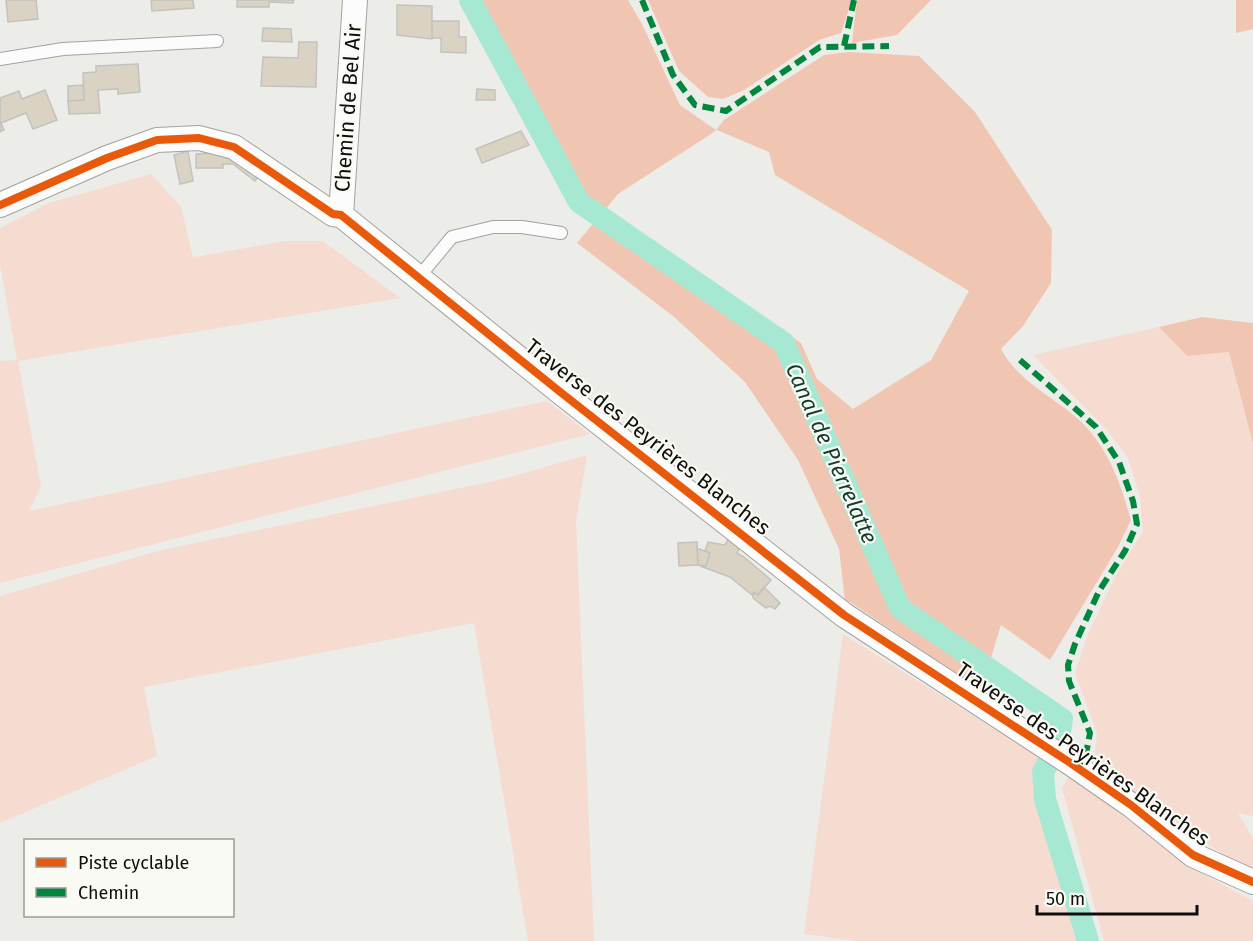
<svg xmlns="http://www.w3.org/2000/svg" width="1253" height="941" font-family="'Fira Sans',sans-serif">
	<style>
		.green { fill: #f6dcd0 }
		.forest { fill: #f0c6b3 }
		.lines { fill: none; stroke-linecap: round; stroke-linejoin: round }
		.canal { stroke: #a7e8d2; stroke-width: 22 }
		.building { fill: #dad2c3; stroke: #c2c2bf; stroke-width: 1.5 }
		.service-casing { stroke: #a2a29f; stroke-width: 14 }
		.minor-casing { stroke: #a2a29f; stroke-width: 26 }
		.service { stroke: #fcfcfc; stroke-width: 12 }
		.minor { stroke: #fcfcfc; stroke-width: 24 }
		.quiet { stroke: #00873e; stroke-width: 6; stroke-dasharray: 12 6; stroke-linecap: butt }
		.cycleway-casing { stroke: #fafaf4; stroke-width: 11 }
		.cycleway { stroke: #e8590c; stroke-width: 8 }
		.labels { text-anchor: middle; stroke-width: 4.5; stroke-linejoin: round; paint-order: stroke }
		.street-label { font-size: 21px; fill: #0e0e0c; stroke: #fafaf4 }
		.water-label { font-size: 22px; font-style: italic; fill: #103b2f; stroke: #fafaf4 }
	</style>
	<rect width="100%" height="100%" fill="#ecece8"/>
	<path class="green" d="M151,174L181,207L193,257L286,241H323L400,298L18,361L41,486L29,511L547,401L590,434L0,583V361L17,360L0,264V228L49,203Z
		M1159,327L1187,356L1229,352L1253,444V816L1238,813L1253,838V866L1247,868L1194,836L1094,764L1097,733L1075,673L1088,634L1115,577L1143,531L1140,497L1128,458L1106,429L1033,355Z
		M587,455L576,521L594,941H528L474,623L144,687L157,756L0,823V596L162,550L499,480Z
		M843,634L1039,757L1035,781L1082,941H856L804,934Z
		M1070,775L1188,866L1253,901V941H1104L1062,788Z"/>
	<path class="forest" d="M480,0H628L642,24L680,105L716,130L724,120L824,55L849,52L919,56L975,112L1052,230L1051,283L1023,326L1001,349C1016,378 1046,393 1071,413C1106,441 1119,478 1131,520L1118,547L1050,660L1001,625L981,690L850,602L845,601L839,549L798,460L745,382L673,316L577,243L596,220L602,224L611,211L801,343L817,379L853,409L931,360L969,291L775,175L769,152L717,130L618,194L605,210L587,198Z
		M648,0H852L841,33L819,40L744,90L723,99L708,97L679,71Z
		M857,0H931L897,35L852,43Z
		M1236,0H1253V29L1236,33Z
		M1202,317L1253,323V444L1229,352L1187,356L1159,327Z"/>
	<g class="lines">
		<path class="canal" d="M470,0L579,202L784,343L900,608L1062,719L1058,744L1043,772L1045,799L1088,941"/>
	</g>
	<path class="building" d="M6,0H36L38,19L8,22Z
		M151,0H193L194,8L152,11Z
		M237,0H294L293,3L269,2V7H237Z
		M397,5L432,6V39L397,35Z
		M432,21H459V37H466V53L441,52V38H432Z
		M263,28L291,29L292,42L262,41Z
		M299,42H317L316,87L261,86L263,57L298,58Z
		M138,64L140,92L118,94V89L98,90L100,113L69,114L68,101L84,100L83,73L96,72V66Z
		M83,85L84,100L68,101V86Z
		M477,89L495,90V100H476Z
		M45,90L57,120L33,129L26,113L1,123L4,130L0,132V98L19,91L22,99Z
		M521,131L529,145L482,163L476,149Z
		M188,151L193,181L180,184L174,155Z
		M228,152L259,175L255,181L233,164H223V168H196V154Z
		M728,539L740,547L737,553L744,557L771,580L758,595L754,592L752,595L730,577L700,566H706L710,553L705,551L708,542L725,545Z
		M697,542L698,565L679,566L678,543Z
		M697,548L710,553L706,566L698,565Z
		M764,587L780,603L775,609L770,606L766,608L753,598L754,592L758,595Z"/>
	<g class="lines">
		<g class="service-casing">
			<path id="service" d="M0,59L63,49L217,41
				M418,278L452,237L493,227H522L561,233"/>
		</g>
		<g class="minor-casing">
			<path id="minor" d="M0,205L107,158L157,140L199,138L234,147L333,214L341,215L559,391L844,615L1069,762L1131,805L1193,855L1253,882
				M341,215L355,0"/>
		</g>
		<use href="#service" class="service"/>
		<use href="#minor" class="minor"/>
		<path class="quiet" d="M642,0L673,75L695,105L726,111L820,47L889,46
			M844,46L854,0
			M1020,360L1096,427L1119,462L1133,501L1137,524L1125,551L1099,591L1075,644L1068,665L1069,681L1090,733L1086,754L1077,768"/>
		<g class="cycleway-casing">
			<path id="cycleway" d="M0,205L107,158L157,140L199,138L234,147L333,214L341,215L559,391L844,615L1069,762L1131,805L1193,855L1253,882"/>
		</g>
		<use href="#cycleway" class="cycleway"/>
	</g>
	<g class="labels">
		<g class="street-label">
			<text transform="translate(348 108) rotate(-86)" y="7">Chemin de Bel Air</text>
			<text transform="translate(648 437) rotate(38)" y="7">Traverse des Peyrières Blanches</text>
			<text transform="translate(1083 754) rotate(35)" y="7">Traverse des Peyrières Blanches</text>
		</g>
		<g class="water-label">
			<text transform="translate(832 453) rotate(66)" y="8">Canal de Pierrelatte</text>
		</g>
	</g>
	<rect x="24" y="839" width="210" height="78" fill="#fafaf4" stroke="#9c9c97" stroke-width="1.5"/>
	<rect x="36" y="858" width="30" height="9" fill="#e8590c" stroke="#9c9c97" stroke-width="1.5"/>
	<text x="78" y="869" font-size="18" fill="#0e0e0c">Piste cyclable</text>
	<rect x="36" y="888" width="30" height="9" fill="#00873e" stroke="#9c9c97" stroke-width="1.5"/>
	<text x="78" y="899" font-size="18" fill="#0e0e0c">Chemin</text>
	<path d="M1037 905v9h160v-9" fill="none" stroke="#0e0e0c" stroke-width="3"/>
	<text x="1046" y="905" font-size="18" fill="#0e0e0c" stroke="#fafaf4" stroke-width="4.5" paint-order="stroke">50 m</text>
</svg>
